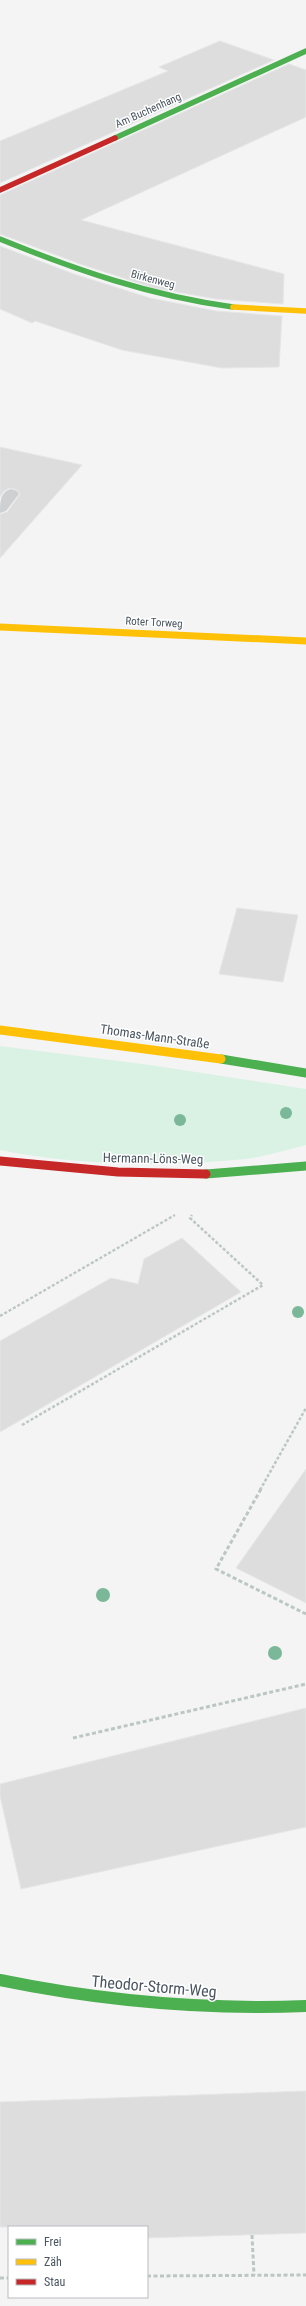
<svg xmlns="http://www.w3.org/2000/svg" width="306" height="2306" font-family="'Roboto Condensed',sans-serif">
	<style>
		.green { fill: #d9f2e3 }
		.building { fill: #ddddde; stroke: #e5e6e7 }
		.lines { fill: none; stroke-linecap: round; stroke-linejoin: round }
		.path-far1 { stroke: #bcc7c4; stroke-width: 2.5; stroke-dasharray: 3 2; stroke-linecap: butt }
		.path { stroke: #bcc7c4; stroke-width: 3; stroke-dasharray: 4 2.5; stroke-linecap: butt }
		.lane { fill: #ced0d2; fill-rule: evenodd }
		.fast-far2 { stroke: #4caf50; stroke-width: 5.5 }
		.fast-far1 { stroke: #4caf50; stroke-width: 9 }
		.fast { stroke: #4caf50; stroke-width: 12 }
		.slow-far2 { stroke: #ffc107; stroke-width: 5.5 }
		.slow-far1 { stroke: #ffc107; stroke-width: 7 }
		.slow { stroke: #ffc107; stroke-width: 9 }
		.jam-far1 { stroke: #c62828; stroke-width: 5.5 }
		.jam { stroke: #c62828; stroke-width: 9 }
		.tree { fill: #7ab899 }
		.labels { text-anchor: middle; stroke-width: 3; stroke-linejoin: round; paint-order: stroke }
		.far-street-label { font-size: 11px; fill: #4a5661; stroke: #fff }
		.street-label { font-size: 13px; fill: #4a5661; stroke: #fff }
		.near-street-label { font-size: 16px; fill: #4a5661; stroke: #fff }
	</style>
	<rect width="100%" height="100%" fill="#f4f4f4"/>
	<path class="green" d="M0,1046L150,1065L306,1089V1145C287,1150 266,1156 246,1159C164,1167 81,1166 0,1150Z"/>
	<path class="building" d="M220,41L274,60L0,183V141L168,71L159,67Z
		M289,64L306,70V117L81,220L284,274L283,304L216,299L154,288L80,264L0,234V195Z
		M0,246L74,274L150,298L216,311L282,316L279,367L222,368L122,350L35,321L32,323L0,309Z
		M0,447L82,465L0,558V514L7,512L20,494L17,490L10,488L4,491L0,497Z
		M237,908L298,915L283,982L219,974Z
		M182,1238L241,1292L0,1432V1341L111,1278L138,1284L144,1259Z
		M306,1469V1603L236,1568Z
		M306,1708V1827L21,1889L0,1796V1784Z
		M306,2091V2233L147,2238V2227H0V2102Z"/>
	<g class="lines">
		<path class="path-far1" d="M0,1316L175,1215
			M22,1425L263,1285L190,1218L192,1215
			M260,1490L306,1408"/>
		<path class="path" d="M261,1489L216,1569L306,1614
			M73,1738L306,1684
			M252,2235L254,2275
			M147,2276L306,2275
			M0,2278H9"/>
		<path class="lane" d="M11,489L17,491L19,494L6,511L0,513C0,502 0,492 11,489Z"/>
		<path class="fast-far2" d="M115,138L306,51
			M0,239C76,270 151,296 233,307"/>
		<path class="fast-far1" d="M221,1059L306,1073
			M206,1174L306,1166"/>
		<path class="fast" d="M0,1980C102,2001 202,2010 306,2006"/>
		<path class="slow-far2" d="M233,307L306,311"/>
		<path class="slow-far1" d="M0,627L306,641"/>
		<path class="slow" d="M0,1030L221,1059"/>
		<path class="jam-far1" d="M0,190L115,138"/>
		<path class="jam" d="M0,1161L118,1172L206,1174"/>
	</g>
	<g class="tree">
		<circle cx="286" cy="1113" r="6"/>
		<circle cx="180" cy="1120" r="6"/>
		<circle cx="298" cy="1312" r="6"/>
		<circle cx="103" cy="1595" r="7"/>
		<circle cx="275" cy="1653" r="7"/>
	</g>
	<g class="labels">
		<g class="far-street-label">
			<text transform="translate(148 110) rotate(-24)" y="4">Am Buchenhang</text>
			<text transform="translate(153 279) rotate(15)" y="4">Birkenweg</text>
			<text transform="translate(154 622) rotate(3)" y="4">Roter Torweg</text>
		</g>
		<g class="street-label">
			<text transform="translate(155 1036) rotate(8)" y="5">Thomas-Mann-Straße</text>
			<text transform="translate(153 1158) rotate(1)" y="5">Hermann-Löns-Weg</text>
		</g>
		<g class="near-street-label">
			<text transform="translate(154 1986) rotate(5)" y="6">Theodor-Storm-Weg</text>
		</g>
	</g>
	<rect x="8" y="2226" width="140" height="72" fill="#ffffff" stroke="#b7bbc0"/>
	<rect x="16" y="2239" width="20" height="6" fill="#4caf50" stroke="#b7bbc0"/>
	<text x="44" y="2246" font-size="12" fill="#4a5661">Frei</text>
	<rect x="16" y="2259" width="20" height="6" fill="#ffc107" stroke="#b7bbc0"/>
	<text x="44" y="2266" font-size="12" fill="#4a5661">Zäh</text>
	<rect x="16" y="2279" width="20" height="6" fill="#c62828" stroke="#b7bbc0"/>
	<text x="44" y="2286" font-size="12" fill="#4a5661">Stau</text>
</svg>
